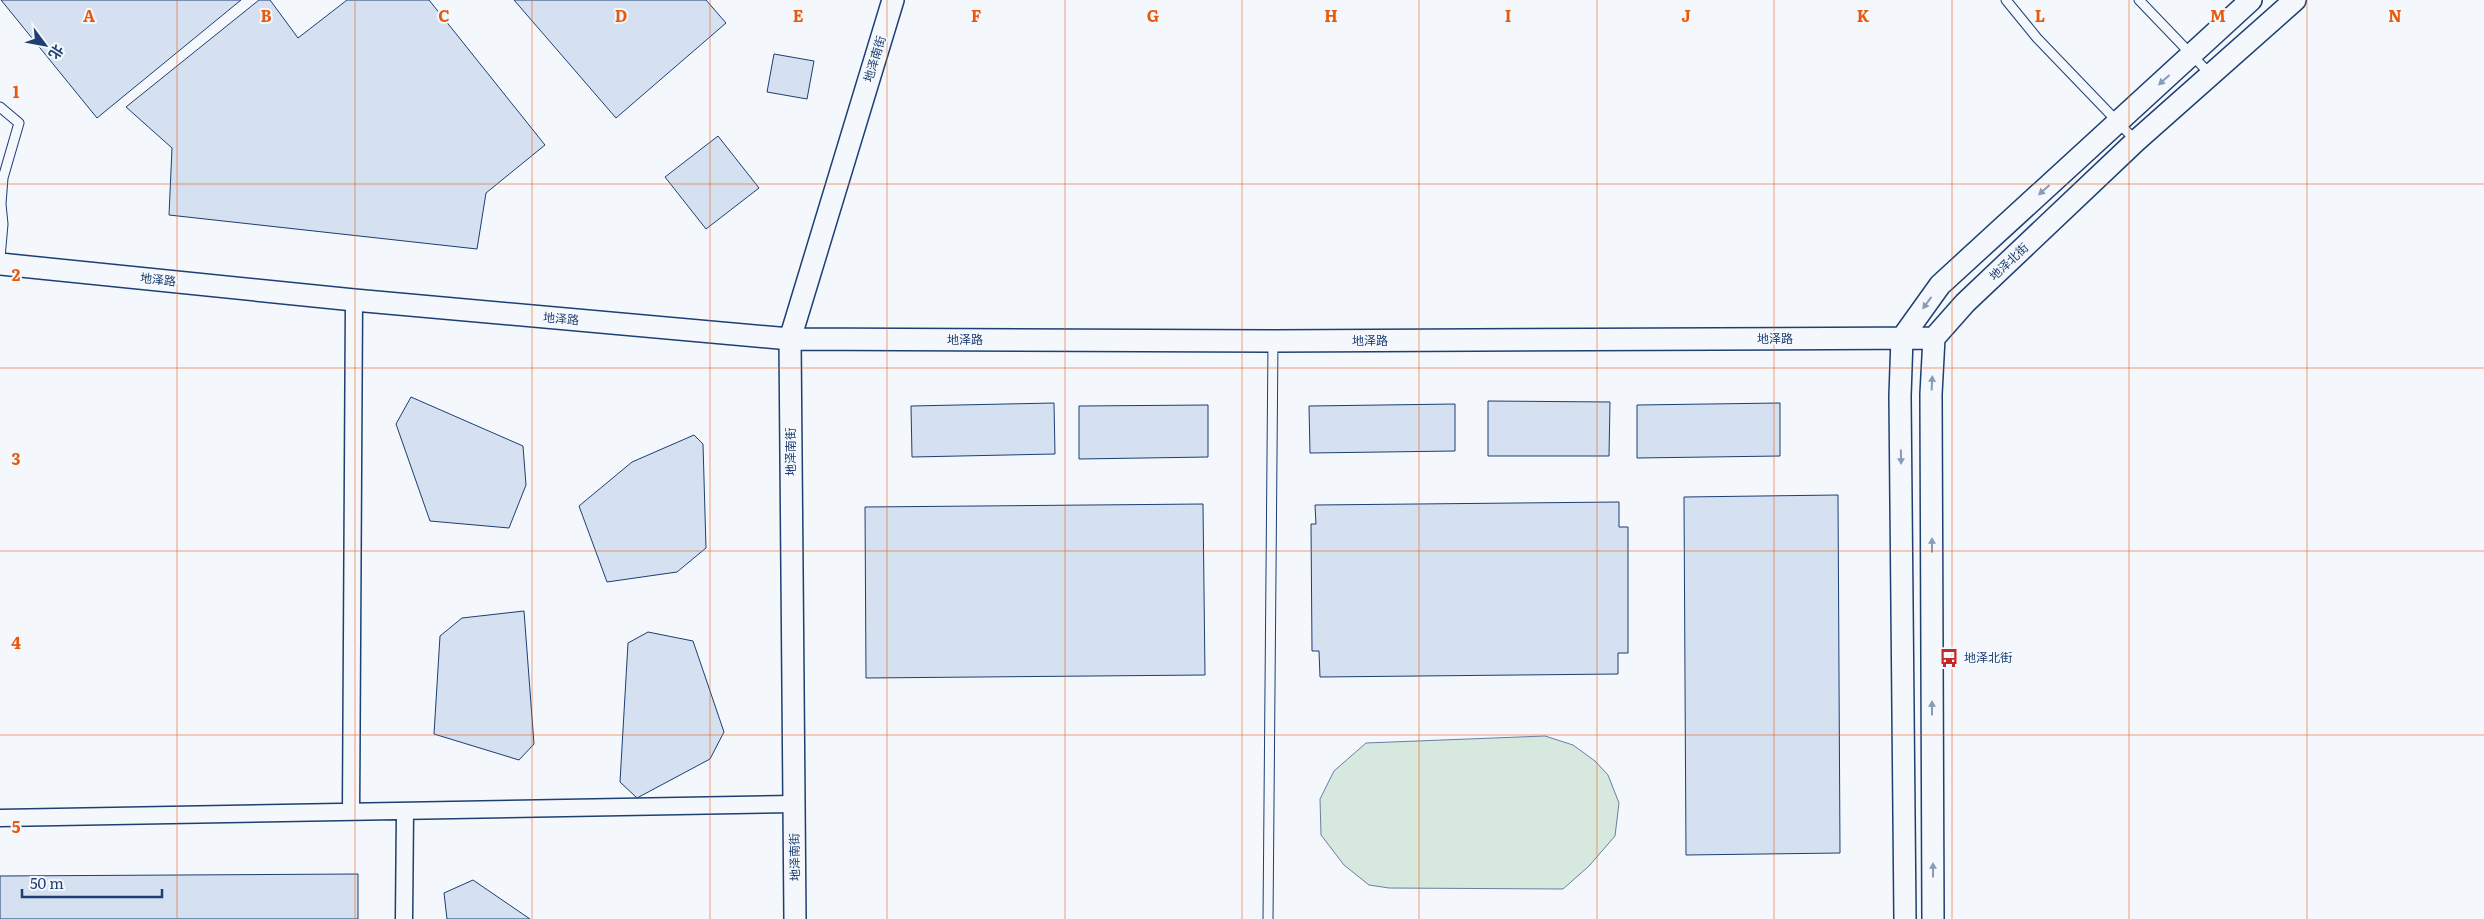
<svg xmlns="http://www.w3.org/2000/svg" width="2484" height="919" font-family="Literata,'Noto Sans SC',serif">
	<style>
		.green { fill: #d7e8df; stroke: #687fa3 }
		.building { fill: #d5e0f0; stroke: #1d3f73 }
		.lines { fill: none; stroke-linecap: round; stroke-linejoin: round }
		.service-casing { stroke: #1d3f73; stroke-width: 11 }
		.minor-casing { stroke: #1d3f73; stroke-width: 19 }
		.tertiary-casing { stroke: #1d3f73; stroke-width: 24 }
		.service { stroke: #f4f7fb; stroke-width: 9 }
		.minor { stroke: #f4f7fb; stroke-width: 16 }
		.tertiary { stroke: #f4f7fb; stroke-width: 21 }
		.oneway { fill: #889bb7 }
		.grid { fill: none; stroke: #e8590c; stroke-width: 1; stroke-opacity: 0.55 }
		.labels { text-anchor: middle; stroke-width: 4; stroke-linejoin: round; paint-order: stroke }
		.street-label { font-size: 12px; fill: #1d3f73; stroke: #f4f7fb }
		.poi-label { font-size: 12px; fill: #1d3f73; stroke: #f4f7fb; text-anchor: start }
		.grid-label { font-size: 16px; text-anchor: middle; font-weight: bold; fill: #e8590c; stroke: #f4f7fb; stroke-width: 4; stroke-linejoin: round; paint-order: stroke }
	</style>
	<rect width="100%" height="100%" fill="#f4f7fb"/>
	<path class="green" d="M1545,736L1573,745L1595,761L1608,775L1619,803L1615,836L1589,866L1563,889L1389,888L1369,885L1344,865L1321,835L1320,799L1334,771L1366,743Z"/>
	<path class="building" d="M1,0H241L97,118Z
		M259,0H270L298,38L347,0H429L545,145L486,193L477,249L169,215L172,148L126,107Z
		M514,0H706L726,23L616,118Z
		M774,54L814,61L807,99L767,92Z
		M718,136L759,188L706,229L665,177Z
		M411,397L523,446L526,485L509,528L430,521L396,424Z
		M1488,401L1610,402L1609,456H1488Z
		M1054,403L1055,454L912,457L911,406Z
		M1780,403V456L1637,458V405Z
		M1455,404V451L1310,453L1309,406Z
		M1208,405V457L1079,459V406Z
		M694,435L703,444L706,548L677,572L607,582L579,506L632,462Z
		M1838,495L1840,853L1686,855L1684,497Z
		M1619,502V527H1628V653H1618V674L1320,677L1319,651H1312L1311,524H1316L1315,505Z
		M1203,504L1205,675L866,678L865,507Z
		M524,611L534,744L519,760L434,734L440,636L462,618Z
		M648,632L693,641L724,732L710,759L637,798L620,782L628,643Z
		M358,874V919H0V876Z
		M473,880L530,919H447L444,893Z"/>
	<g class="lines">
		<g class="service-casing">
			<path id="service" d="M2006,0L2037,38L2136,141
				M2139,0L2210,74
				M0,107L19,123L3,178L1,204L3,224L0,258
				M1268,919L1273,341"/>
		</g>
		<g class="minor-casing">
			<path id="minor" d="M351,812L354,300
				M0,818L794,804
				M404,919L405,811"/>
		</g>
		<g class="tertiary-casing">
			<path id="tertiary" d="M0,264L354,300L790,339L1273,341L1934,338
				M795,919L790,339L893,0
				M1905,919L1900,396L1902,338L1940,285L2251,0
				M1933,919L1931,394L1934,338L1965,303L2136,141L2295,0"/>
		</g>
		<use href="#service" class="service"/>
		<use href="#minor" class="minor"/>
		<use href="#tertiary" class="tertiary"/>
	</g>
	<defs><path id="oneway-solid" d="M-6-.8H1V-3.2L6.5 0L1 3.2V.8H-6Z" transform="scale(1.25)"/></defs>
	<g class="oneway">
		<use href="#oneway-solid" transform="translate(2164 80) rotate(138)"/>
		<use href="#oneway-solid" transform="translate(2044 190) rotate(138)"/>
		<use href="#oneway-solid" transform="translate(1927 303) rotate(126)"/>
		<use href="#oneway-solid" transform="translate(1932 383) rotate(-87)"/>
		<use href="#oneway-solid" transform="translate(1901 457) rotate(89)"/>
		<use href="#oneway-solid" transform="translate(1932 545) rotate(-90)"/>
		<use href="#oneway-solid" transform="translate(1932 708) rotate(-90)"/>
		<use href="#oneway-solid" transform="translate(1933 870) rotate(-90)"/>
	</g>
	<path class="grid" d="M177,0V919M355,0V919M532,0V919M710,0V919M887,0V919M1065,0V919M1242,0V919M1419,0V919M1597,0V919M1774,0V919M1952,0V919M2129,0V919M2307,0V919M0,184H2484M0,368H2484M0,551H2484M0,735H2484"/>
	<defs>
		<g id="bus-bare" transform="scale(1.5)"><path d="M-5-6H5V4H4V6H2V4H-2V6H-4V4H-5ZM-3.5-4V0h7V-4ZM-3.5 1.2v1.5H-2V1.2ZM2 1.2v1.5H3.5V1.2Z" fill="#c62828" stroke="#f4f7fb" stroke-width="2.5" paint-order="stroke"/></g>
	</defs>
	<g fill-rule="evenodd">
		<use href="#bus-bare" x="1949" y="658"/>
	</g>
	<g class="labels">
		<g class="street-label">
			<text transform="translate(875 59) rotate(-73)" y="4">地泽南街</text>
			<text transform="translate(2009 262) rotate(-43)" y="4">地泽北街</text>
			<text transform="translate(158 280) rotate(6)" y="4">地泽路</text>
			<text transform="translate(561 319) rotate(5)" y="4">地泽路</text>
			<text x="1775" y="343">地泽路</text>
			<text x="965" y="344">地泽路</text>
			<text x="1370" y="345">地泽路</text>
			<text transform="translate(791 452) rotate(-90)" y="4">地泽南街</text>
			<text transform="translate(795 857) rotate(-91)" y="4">地泽南街</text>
		</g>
		<g class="poi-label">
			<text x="1964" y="662">地泽北街</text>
		</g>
	</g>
	<g class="grid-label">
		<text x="89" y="22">A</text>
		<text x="266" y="22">B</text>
		<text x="444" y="22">C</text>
		<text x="621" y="22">D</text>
		<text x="798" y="22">E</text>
		<text x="976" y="22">F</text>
		<text x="1153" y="22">G</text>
		<text x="1331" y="22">H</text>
		<text x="1508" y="22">I</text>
		<text x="1686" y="22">J</text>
		<text x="1863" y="22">K</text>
		<text x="2040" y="22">L</text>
		<text x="2218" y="22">M</text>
		<text x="2395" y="22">N</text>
		<text x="16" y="98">1</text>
		<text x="16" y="281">2</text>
		<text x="16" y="465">3</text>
		<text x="16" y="649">4</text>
		<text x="16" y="833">5</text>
	</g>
	<g transform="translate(45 45) rotate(122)" stroke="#f4f7fb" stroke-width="4" paint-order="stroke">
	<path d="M0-4L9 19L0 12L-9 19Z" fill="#1d3f73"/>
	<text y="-8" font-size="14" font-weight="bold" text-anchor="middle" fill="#1d3f73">北</text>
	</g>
	<path d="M22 889v8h140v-8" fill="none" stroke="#1d3f73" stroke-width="2.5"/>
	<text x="30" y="889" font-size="15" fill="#1d3f73" stroke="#f4f7fb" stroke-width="4" paint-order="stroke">50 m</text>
</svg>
